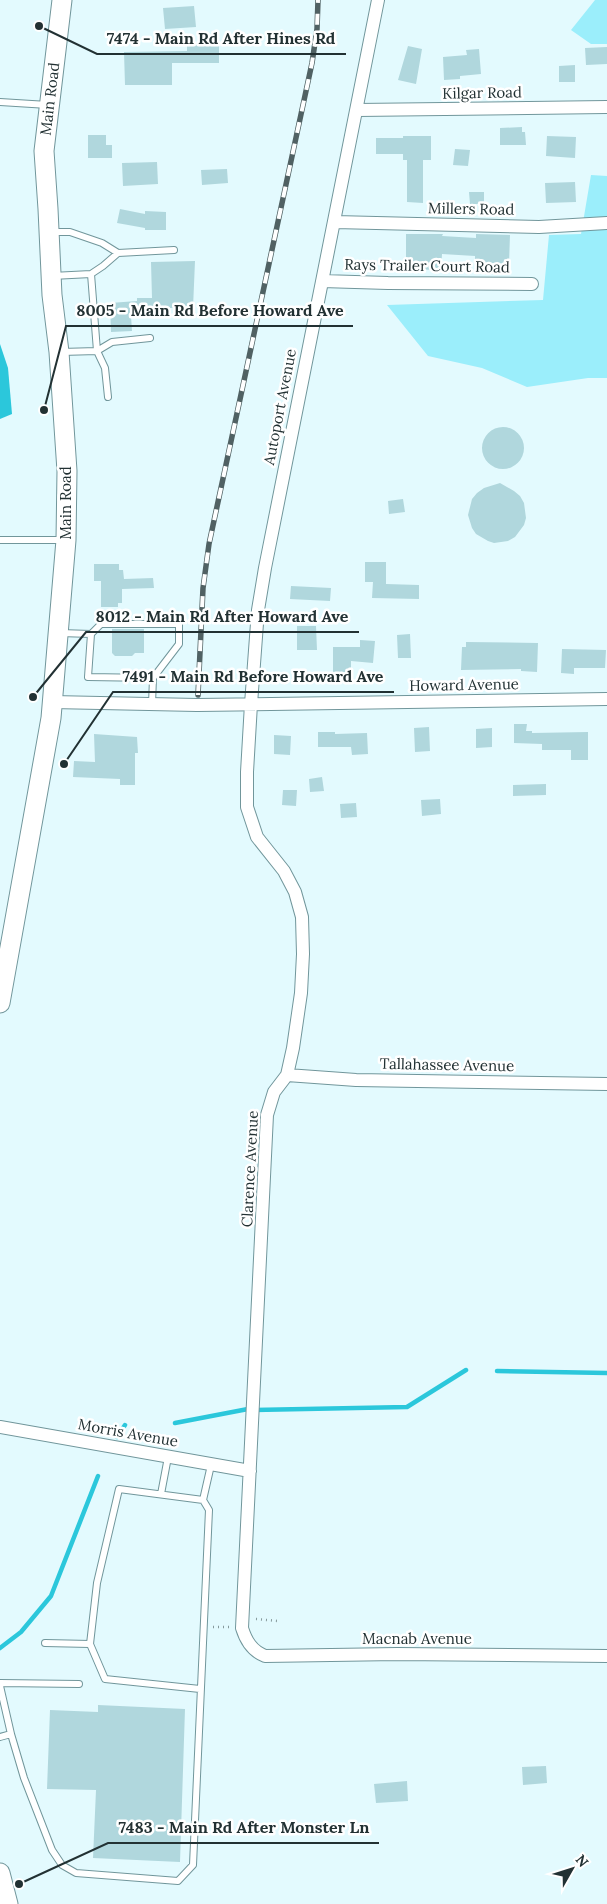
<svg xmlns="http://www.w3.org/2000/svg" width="607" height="1904" font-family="Lora,serif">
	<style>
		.green { fill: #9beefb }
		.water { fill: #2bc7db }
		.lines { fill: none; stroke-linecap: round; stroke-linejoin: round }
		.stream { stroke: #2bc7db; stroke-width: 4.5 }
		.building { fill: #b0d7dd }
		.lane-casing { stroke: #71969b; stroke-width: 8 }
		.street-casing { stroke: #71969b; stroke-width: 14 }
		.secondary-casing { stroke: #71969b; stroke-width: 21 }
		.path { stroke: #86999c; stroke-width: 2.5; stroke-dasharray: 1 4; stroke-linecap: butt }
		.lane { stroke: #fff; stroke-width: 6 }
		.street { stroke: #fff; stroke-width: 12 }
		.secondary { stroke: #fff; stroke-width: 19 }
		.rail-casing { stroke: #506163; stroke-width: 5.5 }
		.rail { stroke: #fff; stroke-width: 4; stroke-dasharray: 11; stroke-linecap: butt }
		.labels { text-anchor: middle; stroke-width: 5; stroke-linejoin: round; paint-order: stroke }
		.street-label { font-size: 15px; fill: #223133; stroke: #fff }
		.leader { fill: none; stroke: #223133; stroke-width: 2 }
		.callout-dot { fill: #223133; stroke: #fff; stroke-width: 2 }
		.callout-label { font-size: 16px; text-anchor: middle; font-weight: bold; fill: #223133; stroke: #fff; stroke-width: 5; stroke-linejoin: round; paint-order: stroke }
	</style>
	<rect width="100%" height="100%" fill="#e3fafe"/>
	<path class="green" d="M595,0H607V44H591L571,30Z
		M591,175L607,176V378H588L527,387L482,368L428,356L387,305L543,300L549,235L581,234Z"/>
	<path class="water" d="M0,344L8,368L12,414L0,419Z"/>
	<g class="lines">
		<path class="stream" d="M497,1371L607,1373
			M254,1410L407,1407L466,1370
			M175,1423L248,1409
			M117,1437L125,1425
			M0,1648L21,1632L51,1596L98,1476"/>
	</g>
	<path class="building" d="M194,6L196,27L165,29L163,8Z
		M187,45H219V63H172V85H125L124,52L187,51Z
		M408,46L422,49L416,84L398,80Z
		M607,47V64L586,65L585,48Z
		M479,49L481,74L460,76V79L444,80L443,57L467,55L466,50Z
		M575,65V82H559V66Z
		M522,127V132H525L526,145H500V128Z
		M88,135H106V145H112V158H88Z
		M403,136H431V160H423V203L407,202V160H403V154H376V138H403Z
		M547,136L576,137L575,158L546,156Z
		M455,149L470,150L468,166L453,165Z
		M157,162L158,184L123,186L122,163Z
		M227,169L228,183L202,185L201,170Z
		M575,182L576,202L546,203L545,183Z
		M469,192H484V204H470Z
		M120,209L145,214V211L166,212V230H145V228L117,223Z
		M406,234H443L442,236L476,238V234L510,235L509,264L486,263V270H475V256L442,254L441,270L406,269Z
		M195,261L193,308H166V311L154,312V315L131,316L132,331L111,332L110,303L137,301V298H152L151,262Z
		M482 448a21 21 0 1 1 42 0a21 21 0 1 1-42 0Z
		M500,483L514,491L520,496L524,503L526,518L524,525L515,537L508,541L494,543L488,541L476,534L472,528L468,515L472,499L477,493L484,488Z
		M403,499L405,512L389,514L388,501Z
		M365,562H386V584L419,585V599L372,598L373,582H365Z
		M94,564H119V570H123L124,579L153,578L154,588L122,589V603H118V607H101V581H94Z
		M291,586L331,588L330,601L290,599Z
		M297,626H316L317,650H297Z
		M112,629H144V653H135L132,656H115L112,653Z
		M410,634L411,658H398L397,635Z
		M360,640L375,641L373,663L351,661V674H333V647H360Z
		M466,642L538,643L537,672L521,671V669L461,670L462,647H466Z
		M562,649L606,650L605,668H574V674L561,673Z
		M514,724H527L526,731H532V733L588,732V760H571V750H542V744L514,743Z
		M429,727L430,751L415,752L414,728Z
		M492,728V747L476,748V729Z
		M318,732H335V734L367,733L368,754L352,755L351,747H318Z
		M94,734L137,737L138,753H135V785H120V779L73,777L74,761L95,762Z
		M274,735L291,736L290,755L274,754Z
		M322,777L324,791L310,792L309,779Z
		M546,784V795L513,796V785Z
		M283,790H297L296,806L282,805Z
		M440,799L441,814L422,816L421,800Z
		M356,803L357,817L341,818L340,804Z
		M98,1705L185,1709L180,1862L93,1858L96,1790L47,1789L50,1710L98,1712Z
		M546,1766L547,1783L523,1785L522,1767Z
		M407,1781L408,1801L376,1803L374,1784Z"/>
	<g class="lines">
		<g class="lane-casing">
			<path id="lane" d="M0,102L48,105
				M51,232H70L102,243L118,253L174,250
				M91,274L103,266L118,253
				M52,276L91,274L97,351L105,368L108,397
				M61,352L97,351L112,342L150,338
				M0,540H64
				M60,633L91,634
				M152,704L153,678L179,644V624H101L91,634L88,677L153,678
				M161,1494L168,1457
				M203,1500L211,1465
				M90,1644L105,1679L200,1689
				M0,1683L79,1684
				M0,1686L11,1734L0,1737
				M11,1734L24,1778L52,1850L62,1865L76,1873L178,1881L193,1865L209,1510L203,1500L119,1489L97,1583L90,1644L45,1643"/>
		</g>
		<g class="street-casing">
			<path id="street" d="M378,0L265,568L258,610L251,704L247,772V807L257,837L284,871L295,892L302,917L303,954L301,993L293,1048L287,1075L274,1092L267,1115L242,1628C246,1641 252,1651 265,1656L397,1654L607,1656
				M357,110L607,107
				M335,222L539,227L607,223
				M322,281L388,283L532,284
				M52,702L197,705L607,699
				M287,1075L356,1080L607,1084
				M0,1427L250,1471"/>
		</g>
		<g class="secondary-casing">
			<path id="secondary" d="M0,1003L51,718L66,540L67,471L59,352L52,295L48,209L44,151L62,0
				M0,1873L8,1904"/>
		</g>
		<path class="path" d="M256,1619L278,1621
			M213,1627H230"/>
		<use href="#lane" class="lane"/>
		<use href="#street" class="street"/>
		<use href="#secondary" class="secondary"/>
		<g class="rail-casing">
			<path id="rail" d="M198,695L203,588L209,544L312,63L317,29L318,0"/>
		</g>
		<use href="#rail" class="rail"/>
	</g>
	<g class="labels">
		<g class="street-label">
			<text transform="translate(482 93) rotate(-1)" y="5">Kilgar Road</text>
			<text transform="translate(50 99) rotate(-83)" y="5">Main Road</text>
			<text transform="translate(471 209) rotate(1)" y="5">Millers Road</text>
			<text transform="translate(427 266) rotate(1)" y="5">Rays Trailer Court Road</text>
			<text transform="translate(280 407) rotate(-79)" y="5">Autoport Avenue</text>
			<text transform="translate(66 503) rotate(-90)" y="5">Main Road</text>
			<text transform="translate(464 685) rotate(-1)" y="5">Howard Avenue</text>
			<text transform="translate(447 1065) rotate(1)" y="5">Tallahassee Avenue</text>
			<text transform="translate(250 1169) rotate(-87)" y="5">Clarence Avenue</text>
			<text transform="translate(128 1433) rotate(10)" y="5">Morris Avenue</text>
			<text x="417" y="1644">Macnab Avenue</text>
		</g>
	</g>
	<path class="leader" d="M39 26L97 54H346M44 410L66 326H353M33 697L86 632H359M64 764L113 692H394M19 1884L108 1843H379"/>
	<g class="callout-dot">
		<circle cx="39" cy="26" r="5"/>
		<circle cx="44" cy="410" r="5"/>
		<circle cx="33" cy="697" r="5"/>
		<circle cx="64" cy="764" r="5"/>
		<circle cx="19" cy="1884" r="5"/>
	</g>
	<g class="callout-label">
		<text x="221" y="44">7474 - Main Rd After Hines Rd</text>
		<text x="210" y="316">8005 - Main Rd Before Howard Ave</text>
		<text x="222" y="622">8012 - Main Rd After Howard Ave</text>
		<text x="253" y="682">7491 - Main Rd Before Howard Ave</text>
		<text x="244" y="1833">7483 - Main Rd After Monster Ln</text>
	</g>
	<g transform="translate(572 1869) rotate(51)" stroke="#ffffff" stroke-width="4" paint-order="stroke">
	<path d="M0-4L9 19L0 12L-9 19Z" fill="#223133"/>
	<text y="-8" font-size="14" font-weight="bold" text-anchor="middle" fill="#223133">N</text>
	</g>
</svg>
